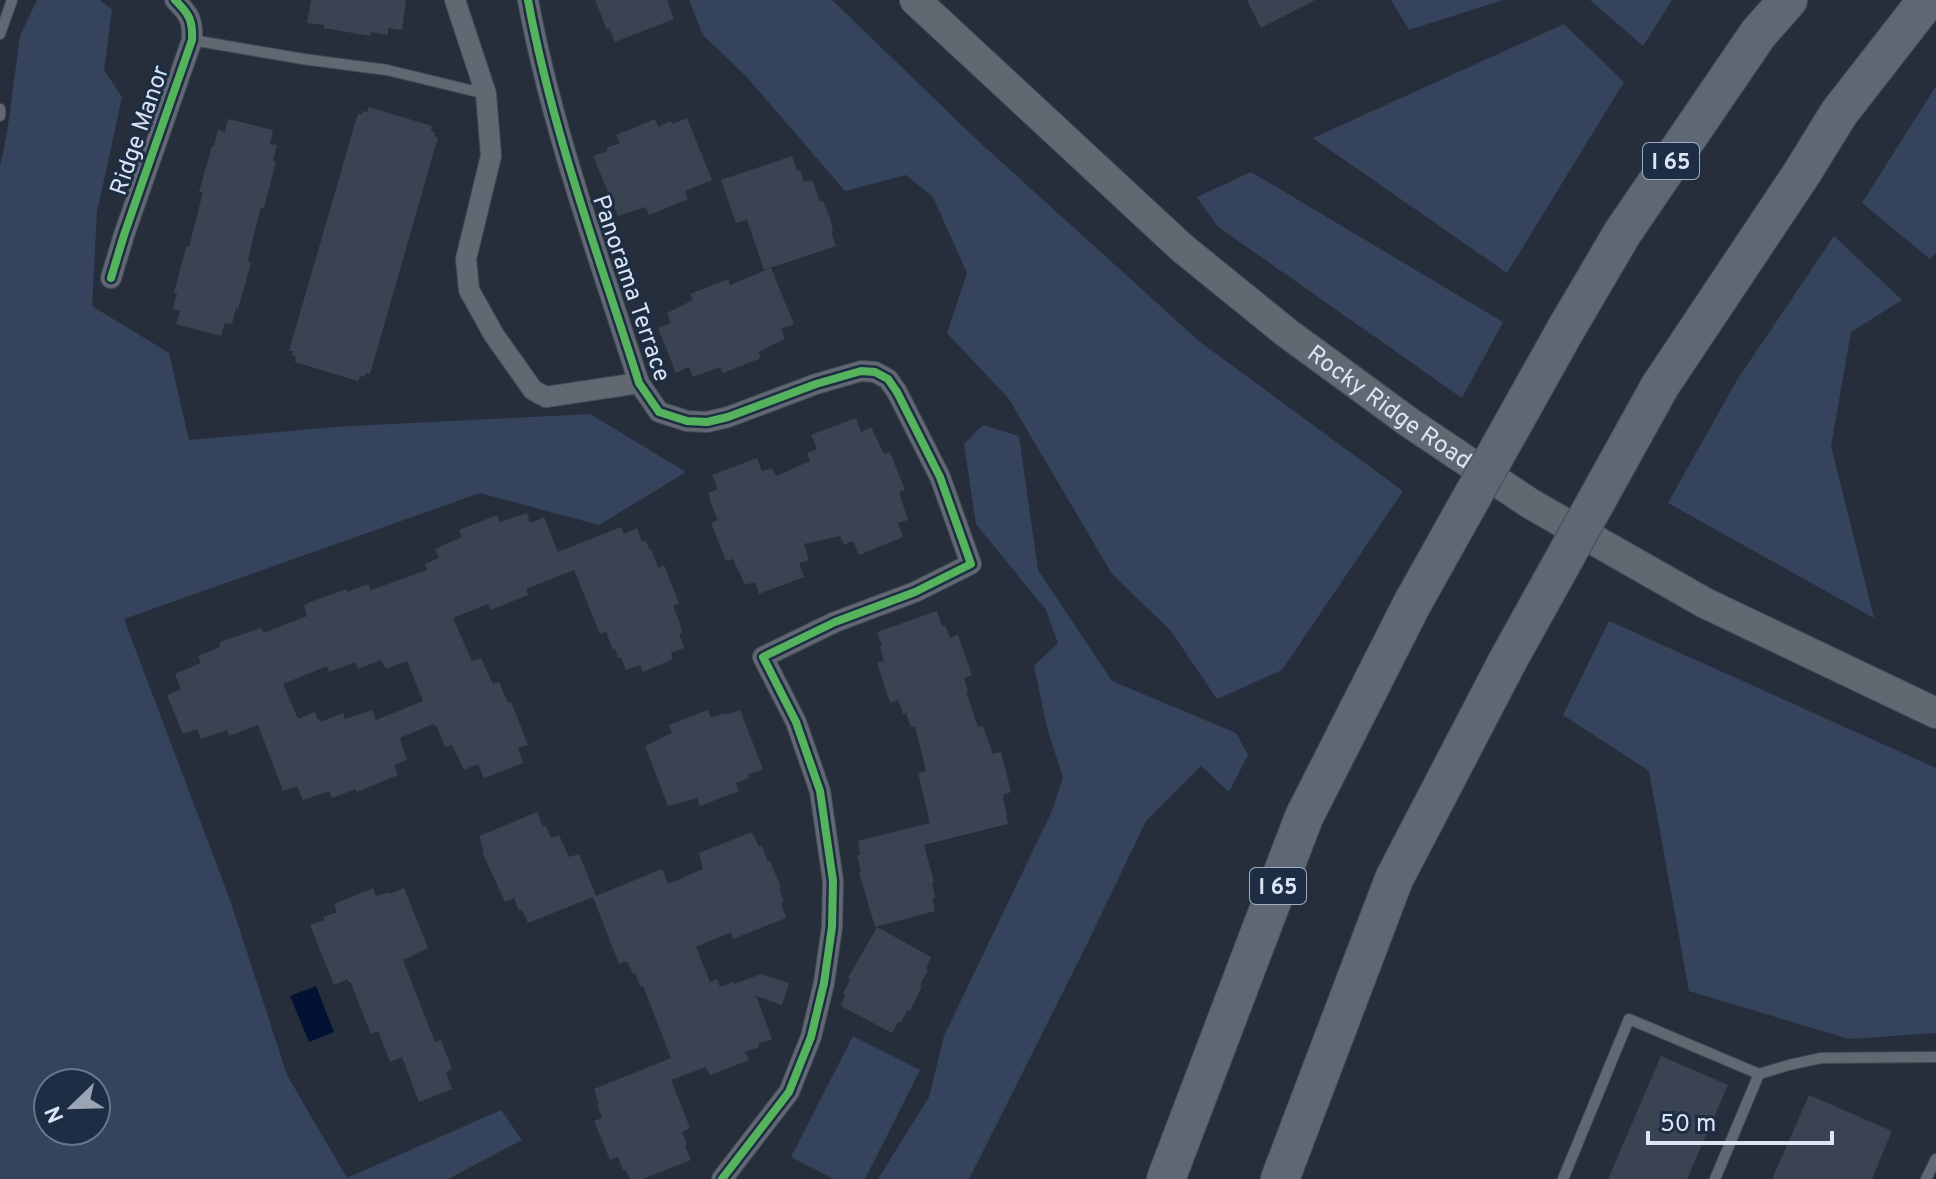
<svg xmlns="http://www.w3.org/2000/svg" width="1936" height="1179" font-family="Overpass,sans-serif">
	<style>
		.green { fill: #35445c; fill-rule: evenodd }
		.water { fill: #031133 }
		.building { fill: #3a4351; fill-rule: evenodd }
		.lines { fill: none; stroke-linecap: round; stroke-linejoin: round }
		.service-casing { stroke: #454c57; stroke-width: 12 }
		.minor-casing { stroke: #454c57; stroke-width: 22 }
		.secondary-casing { stroke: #454c57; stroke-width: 32 }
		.motorway-casing { stroke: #454c57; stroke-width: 40 }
		.service { stroke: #626872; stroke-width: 10 }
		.minor { stroke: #626872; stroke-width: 20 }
		.secondary { stroke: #626872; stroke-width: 30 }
		.motorway { stroke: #5e6774; stroke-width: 38 }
		.motorway-bridge-casing { stroke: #454c57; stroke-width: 40; stroke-linecap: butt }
		.motorway-bridge { stroke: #5e6774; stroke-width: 38 }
		.cycleway-casing { stroke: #1d2d44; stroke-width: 13 }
		.cycleway { stroke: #56b35d; stroke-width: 8 }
		.labels { text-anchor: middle; stroke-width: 6; stroke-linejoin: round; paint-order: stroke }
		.shield { fill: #1d2d44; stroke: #a1adbe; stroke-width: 2 }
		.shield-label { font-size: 22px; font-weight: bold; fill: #dae4f3 }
		.street-label { font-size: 24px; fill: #dae4f3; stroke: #1d2d44 }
	</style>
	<rect width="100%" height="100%" fill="#262e3b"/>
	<path class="green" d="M37,0H100L112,10L104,70L122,97L97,212L92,306L169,353L189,440L334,427L590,414L686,472L599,525L480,493L124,619L230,900L287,1075L347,1178L501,1110L522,1140L448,1179H0V167L7,133L20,36ZM48,1083H96V1131H48Z
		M689,0H832L976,139L1200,342L1403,491L1282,670L1217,699L1171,631L1112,574L1009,399L947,333L967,273L933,197L906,175L845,191L746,76L703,35Z
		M1391,0H1503L1409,30Z
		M1590,0H1672L1643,46Z
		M1564,24L1624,82L1507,273L1313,138Z
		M1936,86V253L1930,259L1862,203Z
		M1251,172L1503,322L1462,398L1217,226L1197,197Z
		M1834,236L1902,300L1851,332L1831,446L1874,618L1668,503L1737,380Z
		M983,425L1019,436L1038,570L1112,681L1236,733L1248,755L1229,792L1201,766L1146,821L1086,946L969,1179H878L929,1097L944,1036L1052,811L1063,778L1047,727L1034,666L1058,643L1046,610L976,524L964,444Z
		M1609,621L1936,768V1033L1849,1039L1689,991L1649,771L1563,715Z
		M853,1036L920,1070L865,1179H834L791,1157Z"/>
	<path class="water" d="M316,986L334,1032L309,1042L290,996Z"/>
	<path class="building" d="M311,0H406L402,30L388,28V35L371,32L370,36L324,28V25L307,23Z
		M595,0H667L674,19L615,42L609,28L607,30Z
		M1247,0H1315L1261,28Z
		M369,107L432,126L431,131L435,132L434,136L438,137L370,374L366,373L364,377L360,376L358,381L295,362L296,357L292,356L293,351H289L358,113L362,115L363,111L367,112Z
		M687,118L712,180L685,191L688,199L649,215L646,207L618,216L593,156L608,151L606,148L620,143L616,135L655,119L658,127L671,121L672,124Z
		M228,119L273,130L270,144L277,145L273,161L276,162L264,208L261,207L251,246L248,262L251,263L238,309L236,308L232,324L225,323L221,336L176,324L180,311L173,309L177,293H174L186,247H189L203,192H199L212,146H214L218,130L225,132Z
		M792,156L797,171L800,170L804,182L812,180L820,202L823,201L830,218L833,232H831L836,246L764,270L747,220L736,223L721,180Z
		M771,268L794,324L781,329L785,339L758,352L761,358L723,373L720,367L693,377L689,367L676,373L658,328L671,323L667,313L693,300L690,294L728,279L730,285Z
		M856,418L861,432L871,427L884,454L890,452L905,490L899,492L908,520L898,523L903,537L859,555L853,541L844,545L840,536L804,544L809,560L799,563L804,577L759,594L755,582L745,585L733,559L726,561L711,523L718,520L710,502L711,501L708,493L718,489L712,475L757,458L762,471L772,468L776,476L810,461L807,453L817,449L811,435Z
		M527,513L530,523L544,517L558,552L621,527L624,534L637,528L642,542L646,541L649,549H651L658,568L664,565L679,603L673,606L680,623L682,633L679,634L684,648L671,653L673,659L643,672L640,665L626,670L621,657L618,658L615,649L613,650L606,632L600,634L574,570L526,589L528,595L491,610L488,604L453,618L472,661L481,658L493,684L499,682L508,703L510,702L512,704L528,745L518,748L523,763L484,778L478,764L464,770L452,745L445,747L436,725L434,726L433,724L400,738L407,760L394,765L398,775L357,792L356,789L332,798L329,791L303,800L297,786L283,791L258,725L229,736L227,730L201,739L197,729L183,734L167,695L181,689L175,674L201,663L198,656L220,647V642L261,628L264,633L307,616L304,606L310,602L344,590L346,589L347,592L368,584L371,590L427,570L425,564L439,558L435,549L462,537L459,530L497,515L500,522ZM381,660L386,669L407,661L423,701L376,720L372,710L345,719L343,713L321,722L320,719L318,720L315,712L298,719L283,684L327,666L329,672L355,662L358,669Z
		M937,611L942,626L945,625L950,638L958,635L972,675L964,678L968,691L966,692L978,727L983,726L993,754L1001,752L1011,792L1003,795L1008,824L924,845L934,882L932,883L935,898H932L935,911L875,927L859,872H861L857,855H860L858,841L930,823L918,773L926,771L915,726L911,727L906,713L903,714L898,700L890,703L877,663L884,661L880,647L882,646L877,632Z
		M708,710L711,718L724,713L725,715L740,710L763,769L748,775L749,778L736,783L739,791L700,806L697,798L668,806L645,746L672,733L669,725Z
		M537,812L543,827L546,826L551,838L559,835L569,857L579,854L596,896L662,869L668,884L703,869L699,853L752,832L759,847L762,846L768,862L770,861L781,887L779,888L784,902L781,903L786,918L733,939L731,932L696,947L710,982L717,979L720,987L733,982L734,984L761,974L789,983L782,1005L756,996L772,1039L758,1044L759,1047L745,1052L749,1060L710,1075L706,1067L671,1080L690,1128L682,1132L687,1145L685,1146L691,1160L643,1179H630L626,1170H623L618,1157L610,1160L594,1121L602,1118L597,1105L599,1104L594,1089L671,1058L643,986L641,987L635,973L633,974L627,961L619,964L593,897L528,923L522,910L519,911L514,898L505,902L482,852L484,851L479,836Z
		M373,888L376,896L389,892L390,894L404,888L428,948L403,960L435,1042L441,1040L452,1069L446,1072L452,1089L419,1102L402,1057L390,1062L378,1031L371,1034L350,981L348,982V979L334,985L310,925L324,920V917L337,912L334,904Z
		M877,927L931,957L926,969L928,970L920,985L922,986L910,1011L908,1010L900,1023L898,1022L892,1033L841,1006L845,994L843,993L850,980L848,978Z
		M1661,1056L1728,1085L1687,1179H1608Z
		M1809,1095L1892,1131L1872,1179H1772Z"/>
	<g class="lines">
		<g class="service-casing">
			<path id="service" d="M0,34L12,0
				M192,40L303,59L387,70L486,94
				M0,109V116
				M1759,1074L1789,1065L1821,1058L1936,1057
				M1563,1179L1629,1019L1759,1074L1715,1179
				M1926,1179L1936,1159"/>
		</g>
		<g class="minor-casing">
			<path id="minor" d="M455,0L486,94L491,156L466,259L469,290L494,335L533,390L546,397L639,383
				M528,0C552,130 599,257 639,383L659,412L687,421L707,422L728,417L816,384L861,371L875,372L888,379L897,392L940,477L971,564L915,592L835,622L763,657L796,722L820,791L833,881L832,927L824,983L811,1037L789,1092L722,1179
				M111,278L124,235L192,40C193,20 189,14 175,0"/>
		</g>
		<g class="secondary-casing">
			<g id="secondary">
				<path id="s1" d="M915,0L1181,247L1287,333L1410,423L1531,504L1705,603L1936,713"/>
			</g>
		</g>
		<g class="motorway-casing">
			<path id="motorway" d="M1566,329L1623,232L1758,34L1788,0
				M1660,386L1802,173L1839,113L1927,0
				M1166,1179L1304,817L1412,604
				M1280,1179L1394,879L1507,662"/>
		</g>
		<use href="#service" class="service"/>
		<use href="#minor" class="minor"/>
		<use href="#secondary" class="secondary"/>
		<use href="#motorway" class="motorway"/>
		<g class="motorway-bridge-casing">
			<path id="motorway-bridge" d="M1412,604L1566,329
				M1507,662L1660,386"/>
		</g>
		<use href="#motorway-bridge" class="motorway-bridge"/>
		<g class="cycleway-casing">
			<path id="cycleway" d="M528,0C552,130 599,257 639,383L659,412L687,421L707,422L728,417L816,384L861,371L875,372L888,379L897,392L940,477L971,564L915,592L835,622L763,657L796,722L820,791L833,881L832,927L824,983L811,1037L789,1092L722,1179
				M111,278L124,235L192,40C193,20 189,14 175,0"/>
		</g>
		<use href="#cycleway" class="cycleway"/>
	</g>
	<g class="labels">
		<g class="shield">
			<rect x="1643" y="143" width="56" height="36" rx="6"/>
			<rect x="1250" y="868" width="56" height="36" rx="6"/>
		</g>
		<g class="shield-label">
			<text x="1671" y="169">I 65</text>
			<text x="1278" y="894">I 65</text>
		</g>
		<g class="street-label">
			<text transform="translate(139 130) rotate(-71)" y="8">Ridge Manor</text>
			<text transform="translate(632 288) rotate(71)" y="8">Panorama Terrace</text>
			<text dy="8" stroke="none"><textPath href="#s1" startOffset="626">Rocky Ridge Road</textPath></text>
		</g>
	</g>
	<g transform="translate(72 1107) rotate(247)"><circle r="38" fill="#1d2d44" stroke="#69768a" stroke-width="2"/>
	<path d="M0-6L14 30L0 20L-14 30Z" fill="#9ba4b3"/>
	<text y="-12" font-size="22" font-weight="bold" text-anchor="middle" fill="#dae4f3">N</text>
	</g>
	<path d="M1648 1131v12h184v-12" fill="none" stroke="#dae4f3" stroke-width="4"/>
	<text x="1660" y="1131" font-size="24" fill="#dae4f3" stroke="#1d2d44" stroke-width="6" paint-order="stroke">50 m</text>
</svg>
